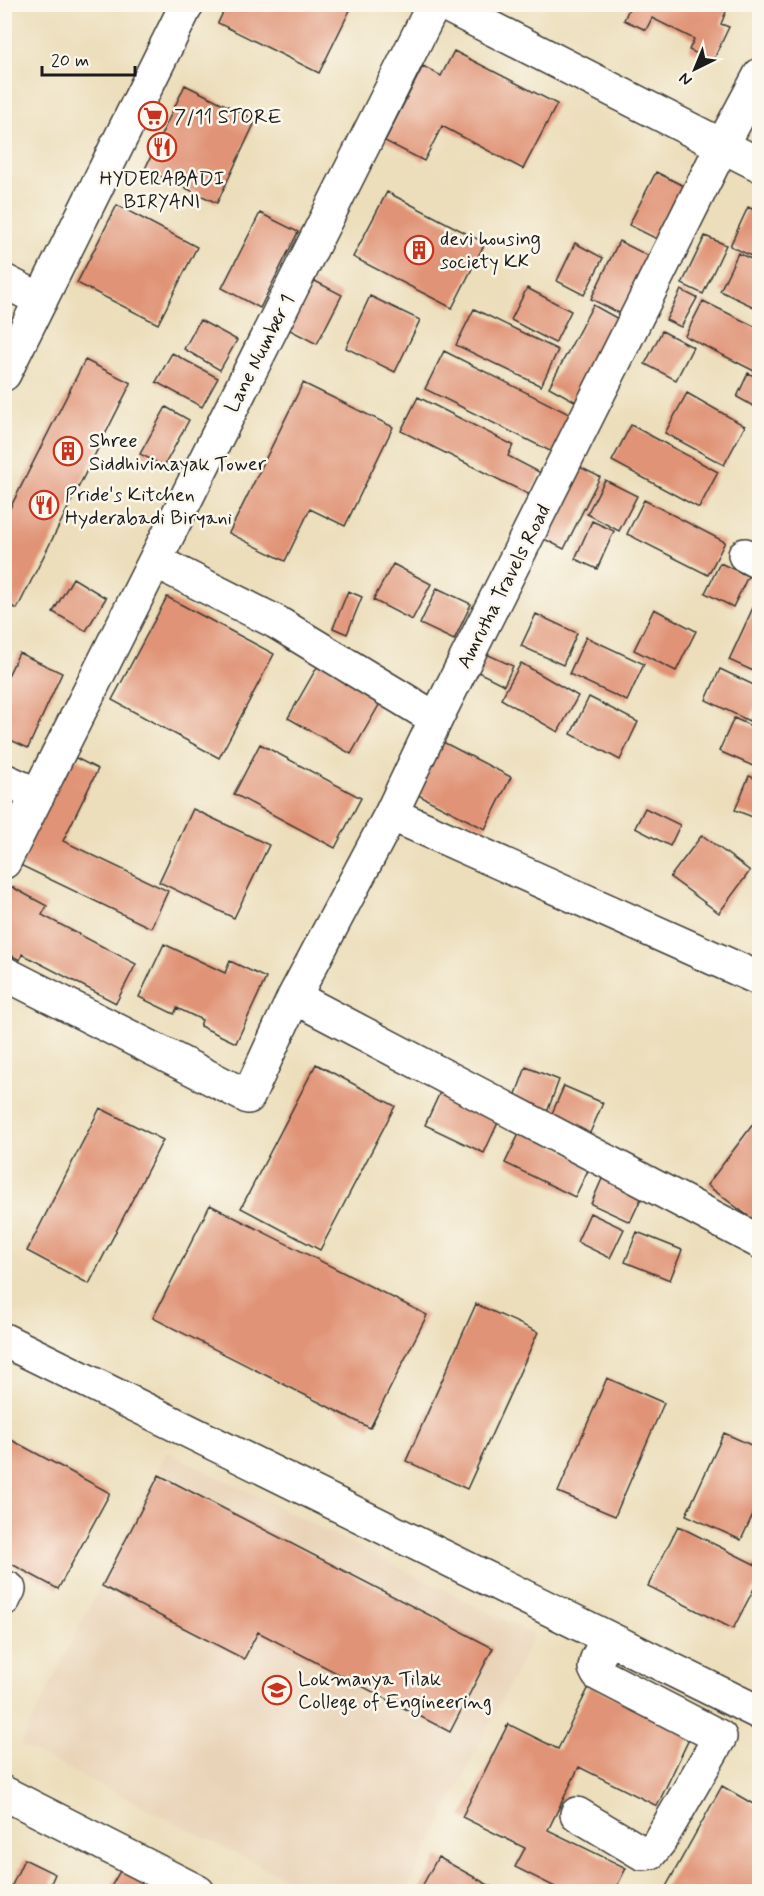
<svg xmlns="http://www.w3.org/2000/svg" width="764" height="1896" font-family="Mynerve,sans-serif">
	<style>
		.built { fill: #e9d3b8 }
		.building { fill: #e09376 }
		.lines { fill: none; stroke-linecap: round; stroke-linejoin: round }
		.minor-casing { stroke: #3b3934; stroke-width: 36 }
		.minor { stroke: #fff; stroke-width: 33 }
		.labels { text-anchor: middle; stroke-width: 5; stroke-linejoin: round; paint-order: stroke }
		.poi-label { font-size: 20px; fill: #1c1c1c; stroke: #fbf7ec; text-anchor: start }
		.street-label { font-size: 20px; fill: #1c1c1c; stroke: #fbf7ec }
	</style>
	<rect width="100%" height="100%" fill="#fbf7ec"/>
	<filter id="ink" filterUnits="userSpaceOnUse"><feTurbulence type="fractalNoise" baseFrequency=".0167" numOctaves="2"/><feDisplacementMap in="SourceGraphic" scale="12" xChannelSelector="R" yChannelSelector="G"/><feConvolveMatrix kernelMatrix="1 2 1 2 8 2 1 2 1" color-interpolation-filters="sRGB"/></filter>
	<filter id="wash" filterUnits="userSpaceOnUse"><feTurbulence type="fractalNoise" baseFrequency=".008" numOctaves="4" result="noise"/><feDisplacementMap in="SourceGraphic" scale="24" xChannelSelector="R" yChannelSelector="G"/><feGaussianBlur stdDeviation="1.35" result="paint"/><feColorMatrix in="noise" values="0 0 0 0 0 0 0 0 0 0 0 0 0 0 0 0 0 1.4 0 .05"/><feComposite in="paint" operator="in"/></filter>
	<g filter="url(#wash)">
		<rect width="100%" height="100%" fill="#ecdebb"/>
		<path class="built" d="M167,1451L534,1635L406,1891H311L20,1745Z"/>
		<g id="blocks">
			<path class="building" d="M227,4H353L319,73L218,23Z
				M631,4H729L721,24L729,27L713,61L689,50L694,39L652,18L646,30L624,20Z
				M454,51L557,104L523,169L442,126L424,161L385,141L423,66L441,76Z
				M185,85L256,120L217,203L145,169Z
				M656,172L692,190L665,243L629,225Z
				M387,192L485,243L452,308L353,257Z
				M117,205L197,247L158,324L77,283Z
				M748,207L760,213V260L730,246Z
				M260,213L298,232L260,308L222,288Z
				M705,236L726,245L703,294L682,284Z
				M619,241L653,258L625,316L591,299Z
				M575,243L603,258L584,295L557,281Z
				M738,253L760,263V295L754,307L720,291Z
				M311,279L342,295L317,344L286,328Z
				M527,288L571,311L555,343L511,320Z
				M681,290L697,298L681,327L666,320Z
				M370,296L420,320L395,372L346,348Z
				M703,301L760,329V374L685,336Z
				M593,305L622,321L578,403L549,387Z
				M474,309L558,350L541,386L456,345Z
				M200,320L237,340L220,370L184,349Z
				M662,331L693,347L676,380L645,364Z
				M444,351L573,416L554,453L425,389Z
				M172,353L218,378L202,407L156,382Z
				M85,360L131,383L17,609L4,602V520Z
				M748,373L760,379V398L755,407L737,397Z
				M303,383L393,427L345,526L310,509L285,561L229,533Z
				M687,393L745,426L724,465L665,433Z
				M418,397L513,445L508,456L541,473L530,495L401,431Z
				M166,407L189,420L164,466L140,454Z
				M631,425L718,472L699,508L612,461Z
				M574,464L600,477L564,549L538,536Z
				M605,480L637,496L619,531L587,514Z
				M644,500L725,542L708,575L627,534Z
				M592,521L614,531L597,569L575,559Z
				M720,563L748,576L733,607L705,593Z
				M393,564L431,584L412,620L373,600Z
				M73,578L106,598L86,631L53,612Z
				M437,588L471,604L454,640L420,624Z
				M348,591L362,597L347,634L333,628Z
				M167,597L274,654L219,758L112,700Z
				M757,599L760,600V674L729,660Z
				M654,609L696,631L676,671L634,650Z
				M536,614L577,633L563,665L521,646Z
				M586,637L644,664L627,701L569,674Z
				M480,651L513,666L504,685L472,669Z
				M19,653L62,673L28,748L4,737V684Z
				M320,662L383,698L351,754L288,718Z
				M521,663L578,696L558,732L501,699Z
				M720,669L760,688V698L749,721L706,700Z
				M589,697L638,722L620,760L571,734Z
				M734,718L760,730V769L719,751Z
				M439,740L511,777L485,829L412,792Z
				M260,744L361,798L335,848L234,794Z
				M70,755L98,769L63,841L168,891L151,928L18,864Z
				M749,776L760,780V820L735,810Z
				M645,808L680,825L670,846L635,828Z
				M193,809L269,845L234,918L159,882Z
				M702,835L750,871L719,913L670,877Z
				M10,886L47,906L42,915L136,964L116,1003L22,954L20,960L4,952V898Z
				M164,944L225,973L230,961L266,978L236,1043L200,1026L202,1020L177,1008L174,1014L139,997Z
				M316,1064L395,1106L320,1250L241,1208Z
				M526,1067L559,1080L546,1115L513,1102Z
				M564,1086L603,1103L589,1135L550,1118Z
				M442,1088L501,1116L484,1153L425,1125Z
				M100,1108L163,1140L89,1284L27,1251Z
				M757,1119L760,1120V1225L707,1185Z
				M521,1130L591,1164L575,1197L505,1163Z
				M605,1172L645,1190L630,1222L591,1204Z
				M210,1205L427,1315L370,1428L153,1318Z
				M590,1213L624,1229L610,1258L577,1242Z
				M637,1232L682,1250L670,1280L625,1262Z
				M476,1304L538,1332L467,1489L406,1461Z
				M607,1378L664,1403L615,1516L558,1492Z
				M724,1433L760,1449V1499L741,1540L686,1515Z
				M4,1436L110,1493L58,1589L4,1560Z
				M159,1475L493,1648L450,1732L258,1632L244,1659L102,1586Z
				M678,1526L760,1567V1577L733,1629L648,1586Z
				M590,1685L691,1735L657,1806L579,1767L548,1830L626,1868L614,1892H565L515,1867L525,1848L462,1817L508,1724L558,1749Z
				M722,1786L760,1808V1892H663Z
				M128,1857L162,1877L154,1892H108Z
				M438,1857L501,1892H419Z
				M24,1859L55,1874L47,1892H9Z"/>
		</g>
	</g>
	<g filter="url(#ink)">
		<use href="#blocks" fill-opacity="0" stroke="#3b3934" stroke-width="1.5"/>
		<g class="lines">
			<g class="minor-casing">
				<path id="minor" d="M444,4L760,165
					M4,281L41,300
					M4,374L187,4
					M745,555L760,563
					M155,561L276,622L436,719
					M4,780L38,795
					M391,814L760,979
					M4,862L434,4
					M4,973L248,1097L294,997L391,814L436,719L722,146L760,75
					M294,997L760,1242
					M4,1340L760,1713
					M4,1587L9,1589L4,1599
					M4,1793L198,1892
					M577,1814L642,1853L651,1852L659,1842L720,1737L598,1674L595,1668L597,1659L608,1638"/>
			</g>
			<use href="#minor" class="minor"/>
		</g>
	</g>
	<defs>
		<g id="supermarket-ring" transform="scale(1.5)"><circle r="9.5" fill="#fbf7ec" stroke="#c8321e" stroke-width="1.5"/><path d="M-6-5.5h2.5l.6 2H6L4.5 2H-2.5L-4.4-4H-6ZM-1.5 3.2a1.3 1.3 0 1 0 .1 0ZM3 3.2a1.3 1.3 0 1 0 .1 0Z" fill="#c8321e"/></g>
		<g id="restaurant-ring" transform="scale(1.5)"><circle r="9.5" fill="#fbf7ec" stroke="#c8321e" stroke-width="1.5"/><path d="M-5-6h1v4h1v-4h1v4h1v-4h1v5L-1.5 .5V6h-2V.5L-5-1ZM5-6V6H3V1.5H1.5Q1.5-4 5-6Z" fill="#c8321e"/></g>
		<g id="building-ring" transform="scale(1.5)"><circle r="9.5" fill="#fbf7ec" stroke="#c8321e" stroke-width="1.5"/><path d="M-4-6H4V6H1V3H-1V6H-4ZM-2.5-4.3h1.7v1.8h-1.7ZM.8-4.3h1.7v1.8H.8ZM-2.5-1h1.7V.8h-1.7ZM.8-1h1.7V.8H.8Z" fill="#c8321e"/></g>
		<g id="university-ring" transform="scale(1.5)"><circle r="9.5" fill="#fbf7ec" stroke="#c8321e" stroke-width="1.5"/><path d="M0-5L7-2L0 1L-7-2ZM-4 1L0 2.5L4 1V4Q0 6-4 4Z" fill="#c8321e"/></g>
	</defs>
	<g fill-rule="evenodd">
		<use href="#supermarket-ring" x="153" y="116"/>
		<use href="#restaurant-ring" x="162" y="147"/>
		<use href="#building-ring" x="419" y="250"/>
		<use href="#building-ring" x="68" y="451"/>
		<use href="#restaurant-ring" x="44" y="505"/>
		<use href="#university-ring" x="277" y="1690"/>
	</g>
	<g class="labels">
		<g class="poi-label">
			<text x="174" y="123">7/11 STORE</text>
			<text x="162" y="185" text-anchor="middle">HYDERABADI<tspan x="162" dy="23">BIRYANI</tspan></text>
			<text x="440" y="245">devi housing<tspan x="440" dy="23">society KK</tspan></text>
			<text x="89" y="447">Shree<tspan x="89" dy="23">Siddhivinayak Tower</tspan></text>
			<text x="65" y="501">Pride's Kitchen<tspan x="65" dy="23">Hyderabadi Biryani</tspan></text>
			<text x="298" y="1685">Lokmanya Tilak<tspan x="298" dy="23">College of Engineering</tspan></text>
		</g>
		<g class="street-label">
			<text transform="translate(259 353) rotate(-63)" y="7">Lane Number 1</text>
			<text transform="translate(503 586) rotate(-63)" y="7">Amrutha Travels Road</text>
		</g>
	</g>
	<rect width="764" height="1896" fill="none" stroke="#fbf7ec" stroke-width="24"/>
	<g transform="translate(695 69) rotate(223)" stroke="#fbf7ec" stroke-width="4.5" paint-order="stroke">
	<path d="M0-4.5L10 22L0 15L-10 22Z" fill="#1c1c1c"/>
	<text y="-9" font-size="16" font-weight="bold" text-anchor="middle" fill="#1c1c1c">N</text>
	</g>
	<path d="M42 66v9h93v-9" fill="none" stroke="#1c1c1c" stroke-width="3"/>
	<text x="51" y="66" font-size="18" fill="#1c1c1c" stroke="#fbf7ec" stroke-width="4.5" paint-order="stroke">20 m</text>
</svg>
